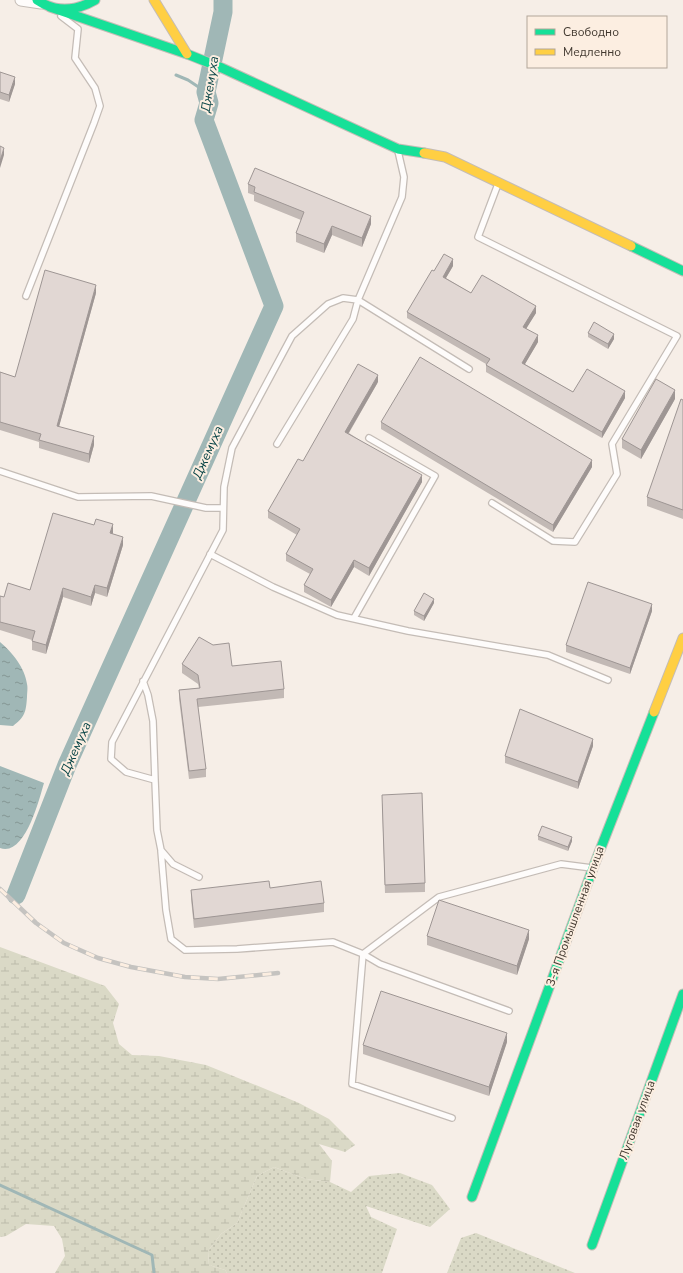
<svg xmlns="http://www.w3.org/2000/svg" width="683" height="1273" font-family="'Nunito Sans',sans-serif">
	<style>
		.grass { fill: url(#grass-dots) }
		.wetland { fill: url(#wetland-marsh) }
		.water { fill: url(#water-ripples) }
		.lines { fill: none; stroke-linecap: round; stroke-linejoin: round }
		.stream { stroke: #a0b7b6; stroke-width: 3 }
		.river { stroke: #a0b7b6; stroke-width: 19 }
		.lane-casing { stroke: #c4bcb6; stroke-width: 8 }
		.street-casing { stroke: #c4bcb6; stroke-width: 13 }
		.fast-casing { stroke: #c4bcb6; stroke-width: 11 }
		.slow-casing { stroke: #c4bcb6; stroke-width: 11 }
		.lane { stroke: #fefcfb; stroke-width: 5.5 }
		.street { stroke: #fefcfb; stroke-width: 11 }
		.fast { stroke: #16e098; stroke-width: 9 }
		.slow { stroke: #ffcf43; stroke-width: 9 }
		.rail-casing { stroke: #c5c3c0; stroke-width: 4.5 }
		.rail { stroke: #fceee1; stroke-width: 3; stroke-dasharray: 9; stroke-linecap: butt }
		.wall { fill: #c2b9b5 }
		.shaded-wall { fill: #9e9694 }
		.building { fill: #e1d7d3; stroke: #9e9694 }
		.labels { text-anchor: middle; stroke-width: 4; stroke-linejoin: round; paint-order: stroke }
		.street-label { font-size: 12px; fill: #423930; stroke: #fceee1 }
		.water-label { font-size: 13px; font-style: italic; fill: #094547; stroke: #fceee1 }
	</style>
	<defs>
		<pattern id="grass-dots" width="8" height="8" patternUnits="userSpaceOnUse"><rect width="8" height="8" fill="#dad9c6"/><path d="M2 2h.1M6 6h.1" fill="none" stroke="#bcbbaa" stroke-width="1.8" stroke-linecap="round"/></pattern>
		<pattern id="wetland-marsh" width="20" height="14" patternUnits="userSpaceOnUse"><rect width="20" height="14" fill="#dad9c6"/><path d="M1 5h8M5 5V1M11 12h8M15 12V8" fill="none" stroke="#bcbbaa"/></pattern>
		<pattern id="water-ripples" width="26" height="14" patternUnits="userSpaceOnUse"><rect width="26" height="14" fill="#a0b7b6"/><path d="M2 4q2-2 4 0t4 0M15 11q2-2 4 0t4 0" fill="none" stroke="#849694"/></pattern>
	</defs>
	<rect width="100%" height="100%" fill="#f6eee7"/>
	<path class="grass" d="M274,1167L306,1179L330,1182L351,1192L369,1176L400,1173L432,1185L450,1209L430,1227L366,1206L371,1217L397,1229L382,1273H227L225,1270L209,1265L208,1251L221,1234L237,1223L257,1176Z
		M476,1233L575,1273H447L461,1238Z"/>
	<path class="wetland" d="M0,947L105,986L119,1004L113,1023L119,1044L132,1055L159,1056L206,1065L263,1088L299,1103L329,1119L355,1145L345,1152L319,1144L332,1161L330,1182L306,1179L274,1167L257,1176L237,1223L221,1234L208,1251L209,1265L225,1270L227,1273H55L65,1256L62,1239L54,1226L26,1224L6,1236L0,1237Z"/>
	<path class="water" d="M0,642C12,652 25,668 27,684C28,688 27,693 27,697C26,712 25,717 13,726L0,725Z
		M0,766L44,783C39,800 25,857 0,848Z"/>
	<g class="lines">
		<path class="stream" d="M176,75L188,80L206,92
			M0,1185L152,1255L154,1273"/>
		<path class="river" d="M16,895L67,765L274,306L204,120L209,103L206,92L223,12V0"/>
		<g class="lane-casing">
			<path id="lane" d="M26,296L94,123L100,106L95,88L75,58L78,29L61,16
				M277,444L353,319L358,300L469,369
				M0,471L78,497L151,496L206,508H223
				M492,503L553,541L575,542L617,474L612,444L677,336L478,237L498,184
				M210,554L273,587L337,615L408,631L548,655L608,680
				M354,618L435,476L369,438
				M143,681L148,695L153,721L155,780
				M161,851L166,910L171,939L185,950L237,949L333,942L363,954L380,964L509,1011
				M199,877L173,864L161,850L157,830L155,780L126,772L111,759L112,742L223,530L224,487L232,448L292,336L328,304L343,298L358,300L402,197L404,177L398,151
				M452,1118L352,1084L363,954L439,897L561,864L592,868"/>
		</g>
		<g class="street-casing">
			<path id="street" d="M21,0L41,3"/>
		</g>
		<g class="fast-casing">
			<path id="fast" d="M37,0C56,13 76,11 95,0
				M50,7L187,54L222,68L398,149L424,153
				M631,246L683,271
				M472,1197L593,868L654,712
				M592,1245L683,994"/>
		</g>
		<g class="slow-casing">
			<path id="slow" d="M154,0L187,54
				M424,153L445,157L631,246
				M654,712L683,638"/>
		</g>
		<use href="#lane" class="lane"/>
		<use href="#street" class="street"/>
		<use href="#fast" class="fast"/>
		<use href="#slow" class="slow"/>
		<g class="rail-casing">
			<path id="rail" d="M0,889L36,923L64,943L98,958L131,967L185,977L218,979L278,973"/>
		</g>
		<use href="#rail" class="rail"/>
	</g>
	<path class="wall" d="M0,72L15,84L9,102L0,99Z
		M248,184L371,224L362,247L332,235L324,253L296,242V233L301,220L254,201V195L248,193Z
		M453,266L446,278L471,293L536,313L526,328L538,342L525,364L573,392L625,398L602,438L486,372V364L407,318V312L434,271Z
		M96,293L59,426L94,445L89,463L39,448V442L0,430V372L15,377Z
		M588,333L614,339L608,349L588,337Z
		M378,382L349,433L422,482L369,576L354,567L331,607L304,592V585L310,574L286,561V554L297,535L268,518V511L303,461Z
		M675,399L641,459L622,448V439Z
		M683,400V519L647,506V497Z
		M381,422L592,467L553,532L381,429Z
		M113,534L123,545L107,597L95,593L91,606L63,597L46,654L32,650V640L0,630V596L4,597L30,590Z
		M434,603L424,621L414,615V611Z
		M652,611L630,674L566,652V645Z
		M182,664L232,666L284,689V698L198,707L206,769V777L189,779L179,699V690L199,688L198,684L182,673Z
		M593,746L578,789L505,763V756Z
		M382,803L425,883V892L385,893Z
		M538,836L572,841L568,851L538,840Z
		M270,888L324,903V912L194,928L191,899V890Z
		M427,936L529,939L517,975L427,945Z
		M507,1042L489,1096L363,1054V1045Z"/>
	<path class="shaded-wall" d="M15,77V84L9,102V95Z
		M4,148V155L0,168V161Z
		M371,216V224L362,247V238Z
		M332,226V235L324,253V244Z
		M453,259V266L443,283V277Z
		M96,285V293L57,434V426Z
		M536,306V313L523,334V327Z
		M614,334V339L608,349V344Z
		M538,335V342L522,369V363Z
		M378,375V382L345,439V432Z
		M675,390V399L641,459V450Z
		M625,391V398L602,438V432Z
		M94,436V445L89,463V454Z
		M592,460V467L553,532V525Z
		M422,475V482L369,576V568Z
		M113,524V533L110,542V533Z
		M123,537V545L107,597V588Z
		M354,560V567L331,607V600Z
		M95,585V593L91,606V597Z
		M63,588V597L46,654V645Z
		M434,599V603L424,621V616Z
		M652,604V611L630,674V668Z
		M593,739V746L578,789V782Z
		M572,837V841L568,851V847Z
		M529,930V939L517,975V966Z
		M507,1033V1042L489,1096V1087Z"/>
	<path class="building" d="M0,72L15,77L9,95L0,92Z
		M0,146L4,148L0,161Z
		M255,168L371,216L362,238L332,226L324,244L296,233L304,212L254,192L255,187L248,184Z
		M444,254L453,259L443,277L471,293L482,275L536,306L523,327L538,335L522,363L573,392L587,369L625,391L602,432L486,365L490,359L407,312L432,270L434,271Z
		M45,270L96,285L57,426L94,436L89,454L39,440L41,434L0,422V372L15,377Z
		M594,322L614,334L608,344L588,333Z
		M420,357L592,460L553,525L381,422Z
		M358,364L378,375L345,432L422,475L369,568L354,560L331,600L304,585L313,569L286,554L300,529L268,511L298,459L303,461Z
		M656,379L675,390L641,450L622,439Z
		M681,399L683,400V510L647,497Z
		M53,513L94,525L96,519L113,524L110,533L123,537L107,588L95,585L91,597L63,588L46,645L32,641L35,631L0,622V596L4,597L8,583L30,590Z
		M588,582L652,604L630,668L566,645Z
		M424,593L434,599L424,616L414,611Z
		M199,637L213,645L229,643L232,666L281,661L284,689L197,699L206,769L189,771L179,690L200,688L198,675L182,664Z
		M520,709L593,739L578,782L505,756Z
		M422,793L425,883L385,885L382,795Z
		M542,826L572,837L568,847L538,836Z
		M269,881L270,888L321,881L324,903L194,919L191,890Z
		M439,900L529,930L517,966L427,936Z
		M381,991L507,1033L489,1087L363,1045Z"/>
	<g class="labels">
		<g class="street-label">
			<text transform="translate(575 916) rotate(-70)" y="4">3-я Промышленная улица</text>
			<text transform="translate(637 1120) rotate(-70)" y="4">Луговая улица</text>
		</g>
		<g class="water-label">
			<text transform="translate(209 84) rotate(-81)" y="5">Джемуха</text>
			<text transform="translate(207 452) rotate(-66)" y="5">Джемуха</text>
			<text transform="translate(75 748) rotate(-66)" y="5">Джемуха</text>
		</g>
	</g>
	<rect x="527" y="16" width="140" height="52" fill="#fceee1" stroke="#b2a69a"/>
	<rect x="535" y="29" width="20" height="6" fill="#16e098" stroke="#b2a69a"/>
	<text x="563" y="36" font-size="12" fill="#423930">Свободно</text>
	<rect x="535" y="49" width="20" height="6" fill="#ffcf43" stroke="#b2a69a"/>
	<text x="563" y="56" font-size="12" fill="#423930">Медленно</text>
</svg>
